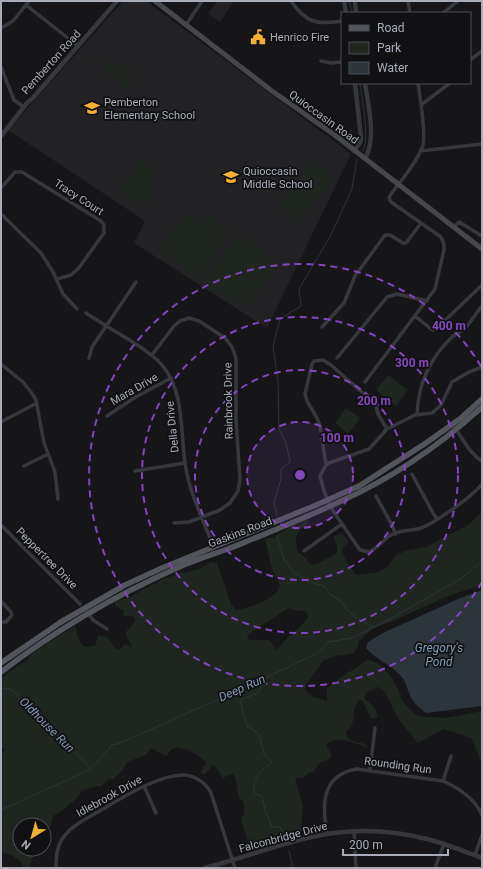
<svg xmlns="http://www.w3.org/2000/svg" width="483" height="869" font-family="Roboto,sans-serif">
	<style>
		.built { fill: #222225 }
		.green { fill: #1e261f; fill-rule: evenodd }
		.water { fill: #2c353c }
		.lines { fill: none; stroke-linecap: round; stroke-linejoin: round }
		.stream { stroke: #2c353c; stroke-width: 1 }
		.minor { stroke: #37383d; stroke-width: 3.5 }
		.tertiary { stroke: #37383d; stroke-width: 4.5 }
		.secondary { stroke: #45474d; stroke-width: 5 }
		.primary { stroke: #53555c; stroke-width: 5.5 }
		.ring { fill: none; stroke: #8446be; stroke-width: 2; stroke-dasharray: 7 5 }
		.labels { text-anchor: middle; stroke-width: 3.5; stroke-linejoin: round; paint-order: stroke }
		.poi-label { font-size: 11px; fill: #a8adb8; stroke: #111113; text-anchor: start }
		.street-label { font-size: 11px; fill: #a8adb8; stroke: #111113 }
		.water-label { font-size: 12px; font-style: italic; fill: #7f9bb3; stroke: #111113 }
		.centre { fill: #8446be; stroke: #111113; stroke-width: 2 }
		.ring-label { font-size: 12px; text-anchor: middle; font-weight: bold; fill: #8446be; stroke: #111113; stroke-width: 3.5; stroke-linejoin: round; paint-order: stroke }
	</style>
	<rect width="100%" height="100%" fill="#161618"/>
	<path class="built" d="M123,1H146L351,154L267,328L134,243L145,221L8,130Z
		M217,1H234L220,22L208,14Z"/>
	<path class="green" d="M93,56L105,65L108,61L118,68L122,63L132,71L128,76L133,80L125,89L113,79L114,78L91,59Z
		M142,160L156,171L147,183L157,191L146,206L135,198L133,200L119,190Z
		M313,162L334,177L299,223L279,208Z
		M186,214L201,225L209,214L230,229L222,241L224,243L196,278L159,250V249Z
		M239,235C250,243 273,257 276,268L257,293L258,295L248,305L199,284Z
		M388,375L408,390L396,406L376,390Z
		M346,408L360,418L348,434L335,423Z
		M482,512V585L448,596L395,620L372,629L358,642V647L354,653L340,656L338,655L323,661L307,683L305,690L313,697L327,701V689L333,683L367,660C381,661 392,677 398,689C400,692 400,697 402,700C406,706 413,712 418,716L446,718L482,711V763L471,738L444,729L418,743L399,720L384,691L378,687L367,692L364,698L374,707L378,716L375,718H371L363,702L361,700H359C354,707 354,712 353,720C353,724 349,729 346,732C348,745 361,740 367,746L368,748C357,744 335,734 326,745L332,756L331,758L320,763L312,773L310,772L303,778H295L303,805L301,830L289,836L275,837L269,843L253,851L249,852L247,844L248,842L241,821L244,813V802C234,795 239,785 234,775L231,774L223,778L216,767L213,765L205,774H201V771L206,763L205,761C199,756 181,743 172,749C170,750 169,754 166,756L151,748L146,755L127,762L123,770L113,779H109L101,786L93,787L82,791L77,798L63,810L53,816L51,826L44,832V825H20V849H34L30,868H22V863L12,855L1,853V755L5,750L4,748L1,750V678L16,667L26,661L32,654L43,646L75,626C79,636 78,652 95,645L98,635L107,637L116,649L120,650L124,644L128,645L132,648C132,642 125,638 126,632L136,620L133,616H123L124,610L116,607L115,604V601L128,598L163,579L181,573L197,570L211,562L217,563L231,604L236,610C248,608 278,599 280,585L272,569L265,539L274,537L290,527L297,526L306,521H309C308,525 305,526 302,529C294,535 296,541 297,551L306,558L309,563L313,565L319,563L337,553V545L333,537L341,533L343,534L348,542L347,544L344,546L342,551L345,559L356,575L379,572L387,567L396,555L408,550L426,547L468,525ZM289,608L298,611H306L308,617L305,622L288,637L277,650L269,640C262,639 256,641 249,640L247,637L249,634Z"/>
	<path class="water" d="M482,590V706L426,713C421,709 414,704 411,697C406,688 407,681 398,673C389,664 373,657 366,648L368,642L383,633L458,599Z"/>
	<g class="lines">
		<path class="stream" d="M349,1L352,13
			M360,83C362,101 370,135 363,151
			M277,516L274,502L281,479V469L290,462L286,443L279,429L278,381L273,346L280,319L301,306L299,289L331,235L352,189L357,159
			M277,536L284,559L293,572L307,581L324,586L331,595L341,601L347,610L358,619L373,627
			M267,677L258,693L240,700L247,726L259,734L264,754L272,762C262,771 250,778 255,793L262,796L265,810L272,827H280L285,836
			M1,688L12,690L90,768
			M1,810L91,769L112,745L118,744L244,688L309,657L317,654L328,642L352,638L390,619L462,578L477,565L482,563
			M289,851L293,868"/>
		<path class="minor" d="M291,1C306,23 317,25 342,21
			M408,1L410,13
			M26,5L78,46
			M443,13L458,1
			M186,25L202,1
			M1,28L13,21L29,1
			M470,60L482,51
			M321,61L331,63L342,62
			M1,67L14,100L24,107
			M421,105L450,83
			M420,151L482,144
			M1,188L15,172H22L101,221L104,225V233L78,269L71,275L57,279
			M1,214L41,253L53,272L63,294L77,309
			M454,227L459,222L482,236
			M86,313C100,322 114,331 128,339C140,347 153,354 162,365C187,395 179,438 187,474C192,499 205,524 214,548
			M415,316L431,329L435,330L482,285
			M322,327L344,303L355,276L385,235H390L403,243H406L421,223
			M152,355L174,326L180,321L189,318L199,321L225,338L232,347L236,358V420L240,479L238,491L230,503L220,510L189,522L174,523
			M89,358L92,347L136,282
			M337,358L387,297L397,294L427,301
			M1,364L23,382L31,392L36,400L44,443L55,472L58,499
			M482,367L469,372L452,382L441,405L432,413L415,415L387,429L369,449L329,463L326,465L320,476L324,491L330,506L342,524L360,550L369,552C378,548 383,540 391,535C399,530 412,531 421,528C435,523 473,496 482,484
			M365,382L435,289L444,250V244L441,237L391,202L389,198L391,194C401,181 418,161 423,145C426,133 420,97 418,83
			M417,415C418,385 430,358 452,337C456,334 461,332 465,328C471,322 476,313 482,306
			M107,416L134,398L171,378
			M1,422L37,403
			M455,428C463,439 470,454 482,461
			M326,465L320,426L317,418L307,401L305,394L312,364L314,361L323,360L331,365L373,402L376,406L378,414L387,429
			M24,466L48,454
			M135,471L185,463
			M412,474L433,513L437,519
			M376,496L393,527L395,534
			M1,525L80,604
			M304,551L342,524
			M1,601L11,612L12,615L6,622H1
			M87,612L93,620L107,629
			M370,770L375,728
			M443,781L451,756
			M144,786L156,813
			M354,831L356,868
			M327,834C322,805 321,775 357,769L443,781C459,788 475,799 482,815
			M475,855L482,835
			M56,868C56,855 57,844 66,834C73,825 86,819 96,813C117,801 160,773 185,775C196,776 206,783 211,793L235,868
			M435,868L444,844"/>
		<path class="tertiary" d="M344,1L346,13
			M355,1L356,13
			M1,136L27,103L32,99L117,1
			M354,151L360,143L361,138L355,83
			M365,159C377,138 368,106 365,83
			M205,868C240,859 273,846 307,838C347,828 388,829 427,839C446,844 464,851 482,858"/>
		<path class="secondary" d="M155,1L272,91L336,136L482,249"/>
		<path class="primary" d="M1,663L61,622L125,585L162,568L314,506L359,486L426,443L461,418L482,399
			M1,672C56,630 114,596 177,568C194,560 211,555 228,549C265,534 303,519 339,502C391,479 440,445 482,407"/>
	</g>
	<circle cx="300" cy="475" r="53" fill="#8446be" fill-opacity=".12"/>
	<g class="ring">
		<circle cx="300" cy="475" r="53"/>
		<circle cx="300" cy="475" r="105"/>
		<circle cx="300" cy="475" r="158"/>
		<path d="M482 582A211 211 0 1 1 482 368"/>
	</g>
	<defs>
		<g id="civic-bare" transform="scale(1.2)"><path d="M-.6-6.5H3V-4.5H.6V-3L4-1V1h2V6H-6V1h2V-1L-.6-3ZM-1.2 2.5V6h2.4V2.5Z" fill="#f2b134" stroke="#111113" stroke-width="2.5" paint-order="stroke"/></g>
		<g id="school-bare" transform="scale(1.2)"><path d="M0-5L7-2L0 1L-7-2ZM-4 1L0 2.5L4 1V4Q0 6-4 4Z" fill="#f2b134" stroke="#111113" stroke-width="2.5" paint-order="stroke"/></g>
	</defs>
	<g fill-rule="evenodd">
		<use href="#civic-bare" x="258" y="37"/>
		<use href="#school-bare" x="92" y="108"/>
		<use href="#school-bare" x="231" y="177"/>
	</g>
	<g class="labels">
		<g class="poi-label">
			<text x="270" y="41">Henrico Fire</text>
			<text x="104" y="106">Pemberton<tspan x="104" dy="13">Elementary School</tspan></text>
			<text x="243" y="175">Quioccasin<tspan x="243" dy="13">Middle School</tspan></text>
		</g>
		<g class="street-label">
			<text transform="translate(51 62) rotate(-48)" y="4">Pemberton Road</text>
			<text transform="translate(324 117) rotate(36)" y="4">Quioccasin Road</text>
			<text transform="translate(79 197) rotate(33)" y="4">Tracy Court</text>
			<text transform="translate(134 389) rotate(-30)" y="4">Mara Drive</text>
			<text transform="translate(228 401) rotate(-91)" y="4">Rainbrook Drive</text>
			<text transform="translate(172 427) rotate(-96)" y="4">Della Drive</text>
			<text transform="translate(240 532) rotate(-21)" y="4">Gaskins Road</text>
			<text transform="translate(47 558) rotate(45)" y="4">Peppertree Drive</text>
			<text transform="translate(398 765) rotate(8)" y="4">Rounding Run</text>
			<text transform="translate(109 796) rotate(-29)" y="4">Idlebrook Drive</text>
			<text transform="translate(283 837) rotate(-15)" y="4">Falconbridge Drive</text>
		</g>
		<g class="water-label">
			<text x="439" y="652">Gregory's<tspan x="439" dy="14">Pond</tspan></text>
			<text transform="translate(242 688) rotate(-24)" y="4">Deep Run</text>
			<text transform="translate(47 725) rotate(45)" y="4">Oldhouse Run</text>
		</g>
	</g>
	<circle cx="300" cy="475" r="6" class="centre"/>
	<g class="ring-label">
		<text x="449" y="330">400 m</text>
		<text x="412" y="367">300 m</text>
		<text x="374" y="405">200 m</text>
		<text x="337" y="442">100 m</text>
	</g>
	<rect width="483" height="869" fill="none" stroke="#a8adb8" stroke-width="4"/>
	<rect x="341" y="12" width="130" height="72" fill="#111113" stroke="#4d4f55"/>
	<rect x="349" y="25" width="20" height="6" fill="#53555c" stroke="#4d4f55"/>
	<text x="377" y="32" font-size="12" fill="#a8adb8">Road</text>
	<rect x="349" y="42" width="20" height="12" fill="#1e261f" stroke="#4d4f55"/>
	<text x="377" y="52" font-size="12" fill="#a8adb8">Park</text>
	<rect x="349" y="62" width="20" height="12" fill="#2c353c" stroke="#4d4f55"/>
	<text x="377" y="72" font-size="12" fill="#a8adb8">Water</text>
	<g transform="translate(32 837) rotate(217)"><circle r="19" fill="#111113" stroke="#4d4f55"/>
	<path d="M0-3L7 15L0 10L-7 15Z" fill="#f2b134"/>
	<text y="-6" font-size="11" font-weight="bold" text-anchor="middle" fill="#a8adb8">N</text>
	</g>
	<path d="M343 849v6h105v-6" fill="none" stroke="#a8adb8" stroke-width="2"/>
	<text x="349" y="849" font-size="12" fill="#a8adb8" stroke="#111113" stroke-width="3" paint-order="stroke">200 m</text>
</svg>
